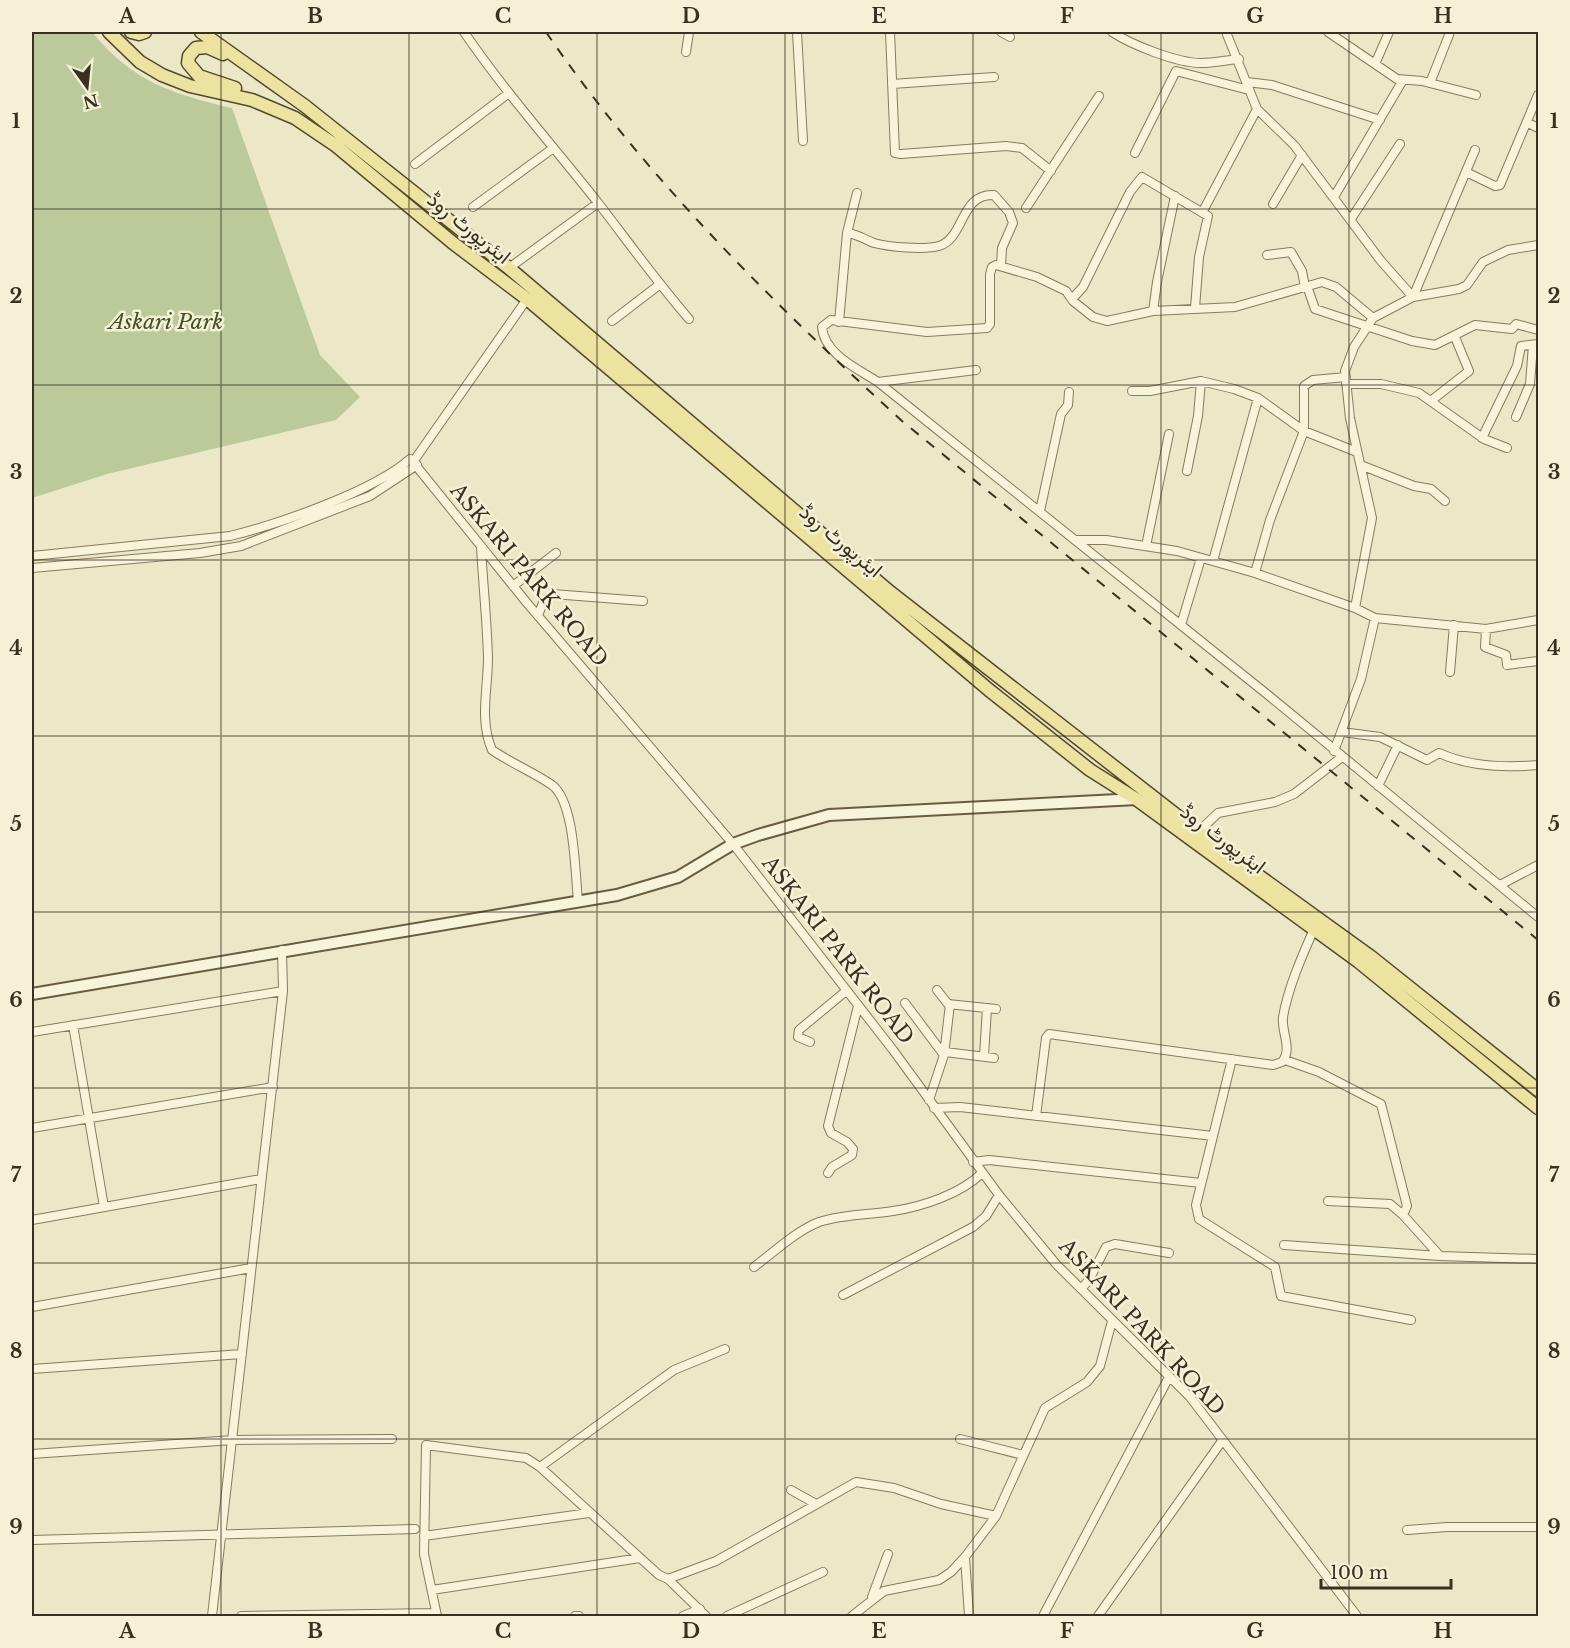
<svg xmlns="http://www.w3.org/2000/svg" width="1570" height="1648" font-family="'Libre Baskerville',Vazirmatn,serif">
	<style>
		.green { fill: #bcca9b }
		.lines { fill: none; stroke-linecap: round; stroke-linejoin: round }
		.street-casing { stroke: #877b5d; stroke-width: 10 }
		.secondary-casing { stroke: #695c40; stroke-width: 14 }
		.primary-casing { stroke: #554831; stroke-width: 15 }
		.street { stroke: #f7f4da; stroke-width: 8 }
		.secondary { stroke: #f7f4da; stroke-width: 10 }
		.primary { stroke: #ede3a1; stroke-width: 12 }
		.rail { stroke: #383020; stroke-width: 2; stroke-dasharray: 10 10; stroke-linecap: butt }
		.grid { fill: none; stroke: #383020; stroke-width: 1.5; stroke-opacity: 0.55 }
		.labels { text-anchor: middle; stroke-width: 5; stroke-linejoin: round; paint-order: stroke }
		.street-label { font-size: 21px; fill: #383020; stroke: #f4f1d6 }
		.park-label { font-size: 21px; font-style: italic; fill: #405327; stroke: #f4f1d6 }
		.neatline { fill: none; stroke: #383020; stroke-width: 2 }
		.grid-label { font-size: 20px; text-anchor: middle; font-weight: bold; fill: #383020 }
	</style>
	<rect width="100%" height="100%" fill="#ece8c7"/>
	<path class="green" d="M32,32H92C132,81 171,94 232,108L320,355L360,397L336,420L107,474L32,498Z"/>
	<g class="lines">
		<g class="street-casing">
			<path id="street" d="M464,32C505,92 554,147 599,204C629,243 657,282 689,319
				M797,32L803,141
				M890,32L895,153L901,154L1006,146L1022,148L1051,171
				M1001,32L1010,37
				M1112,32C1132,45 1177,63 1201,63C1214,63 1227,60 1239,59
				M1226,32L1257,109L1294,145L1381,261L1413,297L1475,150
				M1328,32L1397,79L1422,81L1476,95
				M686,52L689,32
				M1375,64L1389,32
				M1247,82L1272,85L1380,120
				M1430,83L1449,35
				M892,84L994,77
				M1528,123L1538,128
				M1135,153L1176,71L1249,90
				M415,164L509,93
				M1466,172L1495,186L1500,185L1538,95
				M1334,197L1403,80
				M1273,204L1302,155
				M473,207L552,149
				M1026,208L1099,96
				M1203,211L1257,109
				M1351,219L1400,144
				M847,233C857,234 864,239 874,243C889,247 924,250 939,246C965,238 960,193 994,195L1009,212L1013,223L1002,248L1001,266
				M1267,255L1291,252L1302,271L1305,287
				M509,268L598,203
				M1307,286L1315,309L1412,341L1435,345L1475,325L1512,329L1516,324L1538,330
				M527,299L413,462L527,603L733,844L893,1050L999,1195L1056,1264L1190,1397L1357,1616
				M1072,299L1083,287L1130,192L1142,177L1208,216L1199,257L1195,308
				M1153,311L1157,282L1175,196
				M612,321L659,285
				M839,322L847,233L857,193
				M976,370L878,382C858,369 824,354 822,327L831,320L927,332L987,328L990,324V274L992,267L996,265L1037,277L1066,291L1073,301L1093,317L1107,321L1153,311L1235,307L1322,282L1336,287L1373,318
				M878,382L1268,695L1538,917
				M1346,384H1381L1419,393L1484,439L1507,448
				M1132,391H1150L1201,381L1234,389L1258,398L1304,431L1357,452
				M1432,400L1469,371L1455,337
				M1516,417L1530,384L1533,345
				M1482,438L1517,366L1521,346L1538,344
				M1363,466L1414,486L1431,489L1445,501
				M1187,471L1198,416L1201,381
				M1040,511L1061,414L1068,405L1069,392
				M1076,540H1106L1177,551L1255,573L1355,608L1375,618L1486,629L1538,620
				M1146,546L1169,434
				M481,547C483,584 487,621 488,658C488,689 479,720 492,750C511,763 533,772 552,785C575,802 575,873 578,901
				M32,556L230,536C279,524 374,491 410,459L413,462
				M1213,561L1258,398
				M32,568L200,553L241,546L370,496L417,465
				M1255,573L1270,520L1304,431V386L1313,380L1346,377
				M513,586L556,553
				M1355,608L1372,518L1350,418L1345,371L1354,347L1373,318L1413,297L1459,289L1467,285L1483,262L1508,250L1538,245
				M538,615L543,603L553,594L643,601
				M1181,625L1201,558
				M1486,629L1485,647L1506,655L1507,665L1538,661
				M1450,672L1454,625
				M1342,732L1380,737L1427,760L1439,753C1470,767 1505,768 1538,765
				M1334,751L1361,679L1375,618
				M1378,786L1398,745
				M1198,832L1218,813L1275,802L1294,794L1342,757
				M1500,885L1538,865
				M937,990L948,1004L996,1009
				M905,1003L944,1055
				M73,1025L104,1207
				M32,1032L283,991
				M810,1042L798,1037L799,1030L846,991
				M945,1052L994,1058
				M984,1056L987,1008
				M1232,1059L1196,1205L1199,1219L1275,1267L1281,1296L1411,1320
				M1285,1060L1319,1072L1381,1104L1407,1206L1403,1215L1440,1256L1538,1259
				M929,1100L944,1055L950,1004
				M934,1108L960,1107L1213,1136
				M1036,1116L1046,1038L1049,1034L1273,1065L1282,1062C1293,1049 1281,1032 1283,1017C1288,988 1302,956 1314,929
				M32,1128L273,1087
				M973,1162L989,1160L1201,1183
				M828,1173L832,1167L852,1155L853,1149L847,1142L831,1133L828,1126L858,1006
				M1328,1201L1390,1204L1403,1215
				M32,1220L261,1179
				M1284,1245L1440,1256
				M754,1267C774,1252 796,1231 819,1222C844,1214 868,1215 893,1211C921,1207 961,1194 982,1173
				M1081,1289L1089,1280L1106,1247L1115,1244L1169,1253
				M843,1295L973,1227L986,1216L999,1195
				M32,1307L251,1268
				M32,1369L242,1354
				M960,1439L1023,1455
				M32,1454L233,1440L392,1439
				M540,1467L674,1370L725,1349
				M791,1490L816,1504
				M1407,1530L1447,1527H1538
				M424,1536L589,1513
				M32,1540L415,1529
				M965,1557L969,1616
				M668,1579L716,1561L856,1482L894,1488L941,1504L996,1516
				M432,1590L640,1558
				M872,1597L888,1554
				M212,1616L283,991L282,950
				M241,1616L436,1613
				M437,1616L424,1554L426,1445L526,1458L540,1467L659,1575L668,1579L706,1616
				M575,1616H579
				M683,1616L700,1609
				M727,1616L823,1572
				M852,1616L884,1591L939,1580L951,1572L965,1557L996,1516L1045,1408L1087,1382L1100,1366L1112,1321
				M1043,1616L1169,1377
				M1098,1616L1222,1441"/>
		</g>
		<g class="secondary-casing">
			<path id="secondary" d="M32,994L617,895L678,877L733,844L758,835L829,815L1137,799"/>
		</g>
		<g class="primary-casing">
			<path id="primary" d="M109,32L140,62L162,75L190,86L252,100L295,118L335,145L453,243L527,299L989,690L1090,770L1136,799L1359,962L1538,1108
				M131,32L139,34L145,32
				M201,32L305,106L509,268L890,592L1198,832L1370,956L1538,1090
				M223,54L207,47L196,48L189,56L188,63L199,76L235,88"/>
		</g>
		<use href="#street" class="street"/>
		<use href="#secondary" class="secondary"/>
		<use href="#primary" class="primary"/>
		<path class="rail" d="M546,32C645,177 773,303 902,421L1538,940"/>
	</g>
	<path class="grid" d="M221,32V1616M409,32V1616M597,32V1616M785,32V1616M973,32V1616M1161,32V1616M1349,32V1616M32,209H1538M32,385H1538M32,560H1538M32,736H1538M32,912H1538M32,1088H1538M32,1263H1538M32,1439H1538"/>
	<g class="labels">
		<g class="street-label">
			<text transform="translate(469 228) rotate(39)" y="7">ایئرپورٹ روڈ</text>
			<text transform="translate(841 541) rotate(40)" y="7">ایئرپورٹ روڈ</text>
			<text transform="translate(529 575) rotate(50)" y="7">ASKARI PARK ROAD</text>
			<text transform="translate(1223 839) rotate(37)" y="7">ایئرپورٹ روڈ</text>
			<text transform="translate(838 950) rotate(52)" y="7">ASKARI PARK ROAD</text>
			<text transform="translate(1142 1327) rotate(47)" y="7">ASKARI PARK ROAD</text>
		</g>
		<g class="park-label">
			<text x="166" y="329">Askari Park</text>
		</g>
	</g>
	<rect width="1570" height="1648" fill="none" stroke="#f4f1d6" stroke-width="66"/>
	<g transform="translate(87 87) rotate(165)" stroke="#f4f1d6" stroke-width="4.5" paint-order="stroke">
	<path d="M0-4.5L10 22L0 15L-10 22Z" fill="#383020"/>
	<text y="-9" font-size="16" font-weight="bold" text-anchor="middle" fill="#383020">N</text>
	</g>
	<path d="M1321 1579v9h130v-9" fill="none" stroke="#383020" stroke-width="3"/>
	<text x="1330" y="1579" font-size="18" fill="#383020" stroke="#f4f1d6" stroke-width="4.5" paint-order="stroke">100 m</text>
	<rect x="33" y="33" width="1504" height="1582" class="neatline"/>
	<g class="grid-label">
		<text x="127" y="23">A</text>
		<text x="315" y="23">B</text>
		<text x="503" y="23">C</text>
		<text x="691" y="23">D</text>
		<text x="879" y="23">E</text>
		<text x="1067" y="23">F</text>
		<text x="1255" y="23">G</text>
		<text x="1443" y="23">H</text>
		<text x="16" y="128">1</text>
		<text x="1554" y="128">1</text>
		<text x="16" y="303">2</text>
		<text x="1554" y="303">2</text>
		<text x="16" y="479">3</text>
		<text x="1554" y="479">3</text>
		<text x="16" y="655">4</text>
		<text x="1554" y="655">4</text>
		<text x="16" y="831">5</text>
		<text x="1554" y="831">5</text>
		<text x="16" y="1007">6</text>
		<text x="1554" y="1007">6</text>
		<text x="16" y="1182">7</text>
		<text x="1554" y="1182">7</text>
		<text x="16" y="1358">8</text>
		<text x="1554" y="1358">8</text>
		<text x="16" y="1534">9</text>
		<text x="1554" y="1534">9</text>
		<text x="127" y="1638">A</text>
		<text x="315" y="1638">B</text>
		<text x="503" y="1638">C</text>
		<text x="691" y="1638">D</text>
		<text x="879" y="1638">E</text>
		<text x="1067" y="1638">F</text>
		<text x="1255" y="1638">G</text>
		<text x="1443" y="1638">H</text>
	</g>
</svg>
